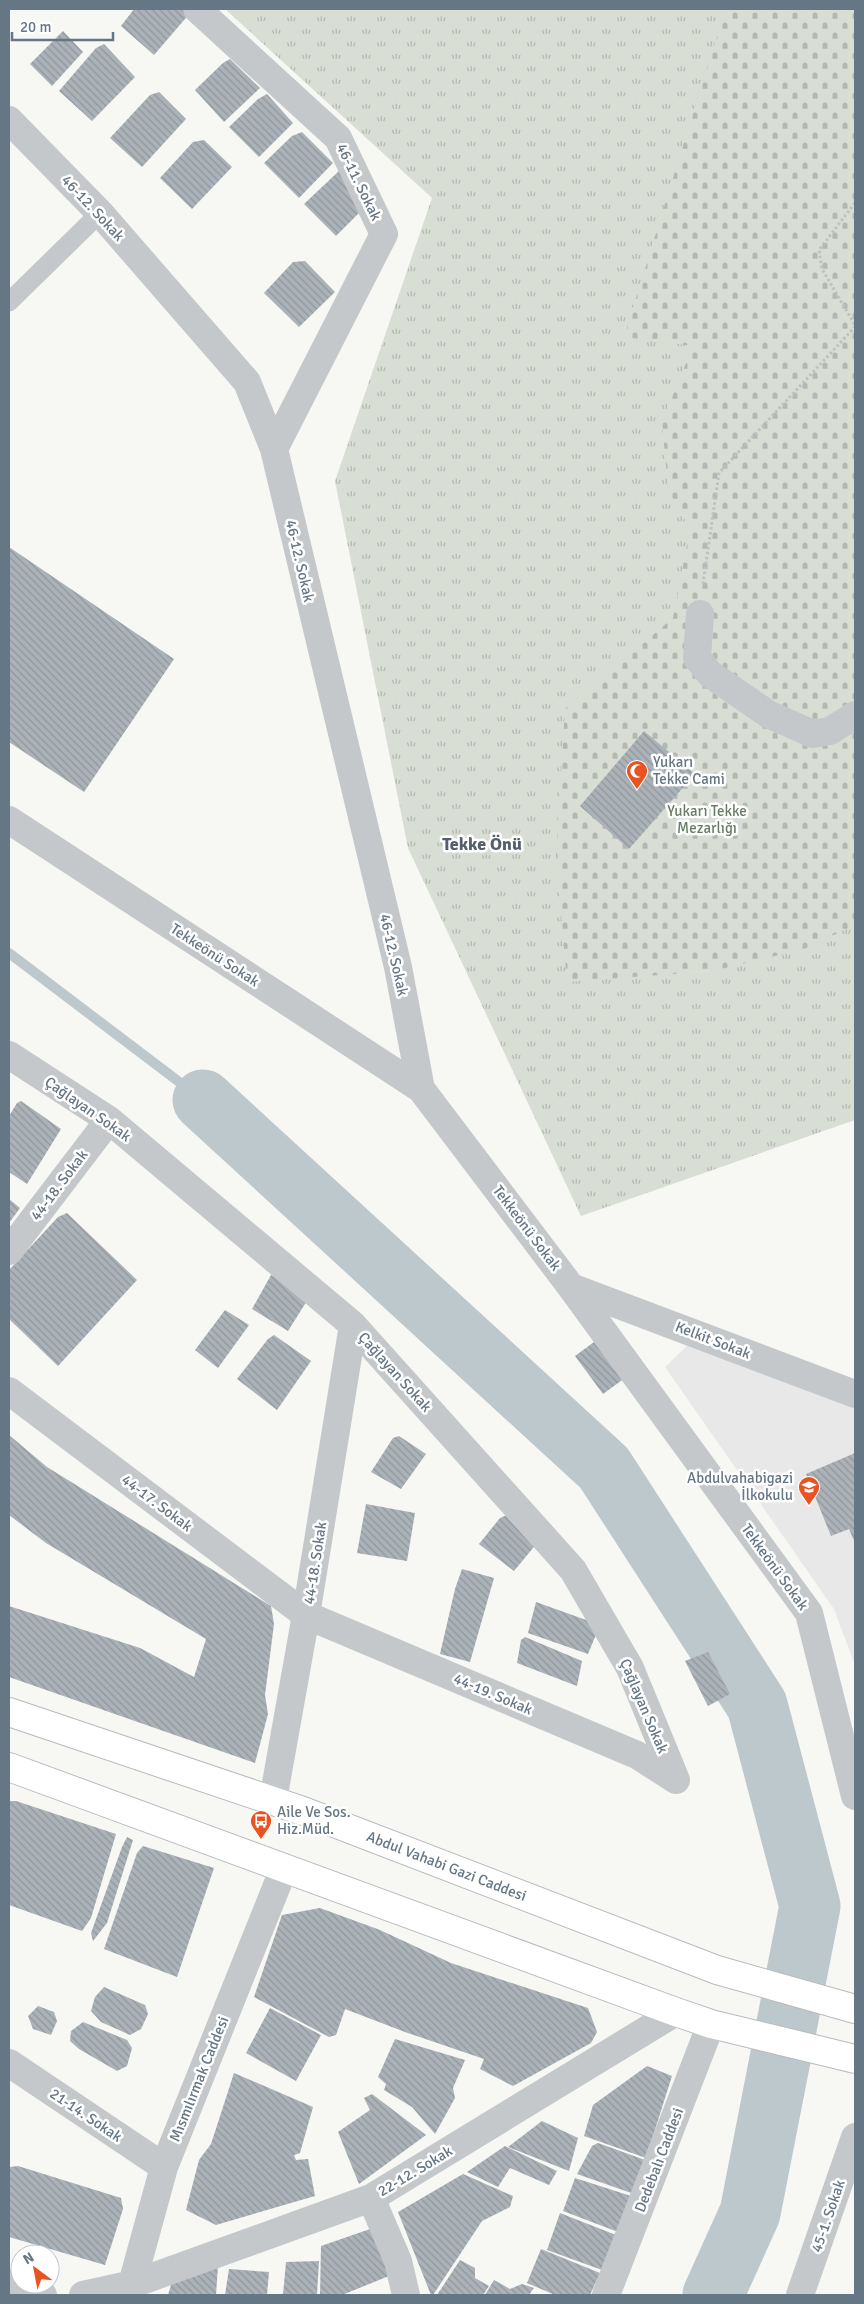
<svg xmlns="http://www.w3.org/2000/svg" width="864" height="2304" font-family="Signika,sans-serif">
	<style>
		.built { fill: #e7e8e7 }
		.grass { fill: url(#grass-tufts) }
		.cemetery { fill: url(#cemetery-stones) }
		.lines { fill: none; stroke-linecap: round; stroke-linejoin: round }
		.stream { stroke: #bcc8cc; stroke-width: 10 }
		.river { stroke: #bcc8cc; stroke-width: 61 }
		.building { fill: url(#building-back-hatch) }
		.primary-casing { stroke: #b7bbbf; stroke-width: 30 }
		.path { stroke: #bec0c2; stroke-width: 3; stroke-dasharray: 2.5 2.5; stroke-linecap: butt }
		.lane { stroke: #c4c8cb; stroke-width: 19 }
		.street { stroke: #c4c8cb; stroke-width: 28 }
		.primary { stroke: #fff; stroke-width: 28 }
		.labels { text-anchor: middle; stroke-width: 5; stroke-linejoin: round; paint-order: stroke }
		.street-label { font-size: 15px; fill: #657685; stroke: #fff }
		.poi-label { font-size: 15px; fill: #657685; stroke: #fff; text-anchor: start }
		.park-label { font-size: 15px; fill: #687c64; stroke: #fff }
		.quarter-label { font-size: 18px; font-weight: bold; fill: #535f6a; stroke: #fff }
	</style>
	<defs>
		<pattern id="grass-tufts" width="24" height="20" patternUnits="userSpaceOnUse" patternTransform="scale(1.25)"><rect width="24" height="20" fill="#d8ded4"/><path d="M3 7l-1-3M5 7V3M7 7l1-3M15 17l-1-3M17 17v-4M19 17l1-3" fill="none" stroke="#b3b9b2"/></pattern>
		<pattern id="cemetery-stones" width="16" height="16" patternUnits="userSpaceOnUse" patternTransform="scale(1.25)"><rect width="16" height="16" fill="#d8ded4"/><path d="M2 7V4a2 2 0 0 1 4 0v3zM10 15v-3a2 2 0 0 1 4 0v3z" fill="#b3b9b2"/></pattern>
		<pattern id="building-back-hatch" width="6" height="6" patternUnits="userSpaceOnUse" patternTransform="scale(1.25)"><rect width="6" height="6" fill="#abb3b9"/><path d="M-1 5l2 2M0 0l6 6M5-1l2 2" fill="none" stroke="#8f969c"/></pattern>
	</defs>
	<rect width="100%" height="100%" fill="#f7f7f3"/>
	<path class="built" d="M693,1340L855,1403V1665L834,1609L665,1367Z"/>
	<path class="grass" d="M225,9H752L703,333L697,530L680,620L567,981L713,971L855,908V1120L581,1216L408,848L335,481L432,198Z"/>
	<path class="cemetery" d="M728,9H855V925L804,949L713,971L567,982L556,855L565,709L673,618L690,529L668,489L662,422L693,346L624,337L714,45Z"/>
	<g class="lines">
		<path class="stream" d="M9,953L203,1100"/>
		<path class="river" d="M203,1100L604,1468L757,1705L810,1906L750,2213L713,2295"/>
	</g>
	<path class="building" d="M134,9H187L191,12L154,55L121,26Z
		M63,31L83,52L52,86L30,64Z
		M104,44L135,77L92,121L59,91L96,48Z
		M230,59L260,88L224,122L195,90L223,63Z
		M159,92L186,119L142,167L110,138L150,95Z
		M267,94L293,123L259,157L229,127L258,99Z
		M302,132L333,163L299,198L264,163L292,136Z
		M204,140L232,167L192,209L160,178L193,142Z
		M340,170L370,202L336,236L304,204Z
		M305,261L335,292L299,327L264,293L293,262Z
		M9,547L174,659L84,792L9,742Z
		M644,731L695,774L629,849L580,806Z
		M21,1101L61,1129L27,1184L9,1172V1116L17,1103Z
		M9,1199L20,1208L9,1223Z
		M67,1213L137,1280L58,1366L9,1319V1270L58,1217Z
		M271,1275L310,1296L288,1331L252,1309Z
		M225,1310L249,1325L218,1368L195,1350Z
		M274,1335L311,1361L277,1410L237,1379L268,1339Z
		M594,1342L625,1378L603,1394L575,1356Z
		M9,1435L47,1467L271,1606L274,1624L265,1695L268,1714L255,1763L9,1677V1606L140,1648L194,1677L206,1639L46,1543L9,1515Z
		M399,1436L426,1454L401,1489L371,1472L393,1438Z
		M855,1453V1543L849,1529L831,1536L806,1474Z
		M366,1504L415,1513L407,1561L357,1553Z
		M507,1515L538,1542L514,1571L479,1544L500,1518Z
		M462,1569L494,1578L470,1662L440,1654L455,1589Z
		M536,1602L600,1625L588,1654L528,1633Z
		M525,1637L582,1661L577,1686L517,1663L521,1640Z
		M708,1652L730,1694L708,1706L685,1661Z
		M9,1801H16L116,1834L91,1918L82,1931L9,1905Z
		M127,1837L133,1840L107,1923L93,1941L91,1933L122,1847Z
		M143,1846L214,1868L177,1977L104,1949L137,1853Z
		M320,1908L380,1930L451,1963L588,2008L597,2032L591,2043L513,2086L480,2069L484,2059L405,2032L345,2009L336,2035L329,2037L254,1997L282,1915Z
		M104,1987L145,2005L148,2014L141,2029L130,2035L101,2022L91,2011L95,1997Z
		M38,2006L54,2012L57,2021L51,2035L33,2029L28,2016Z
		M270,2008L321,2035L296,2081L246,2053Z
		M83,2022L127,2040L132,2048L127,2066L117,2071L79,2049L70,2041L71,2031Z
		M395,2039L465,2060L453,2088L455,2098L435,2134L412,2107L384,2090L386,2084L378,2077Z
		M647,2066L672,2076L646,2158L584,2136L593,2105Z
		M234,2073L313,2107L300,2153L294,2155L296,2160L308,2159L315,2196L216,2225L186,2210L199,2160L211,2144Z
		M372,2094L426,2135L359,2184L338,2132L370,2110L364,2098Z
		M542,2121L578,2138L569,2171L508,2147Z
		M598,2143L645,2160L634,2194L577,2174L592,2146Z
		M505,2146L557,2171L549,2185L510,2168L498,2187L467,2172Z
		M18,2166L121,2198L123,2209L105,2265L9,2237V2170L10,2167Z
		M463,2174L513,2196L510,2207L482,2221L433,2295H431L398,2212Z
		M575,2178L631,2196L618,2232L563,2211Z
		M560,2213L616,2235L602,2270L547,2250Z
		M373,2228L389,2276L342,2295H320L321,2246Z
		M541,2249L600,2273L590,2295H555L527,2283Z
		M460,2260L475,2268V2278L489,2286L483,2295H437Z
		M319,2261L317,2295H283L286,2262Z
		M218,2266L216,2295H168L174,2275Z
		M229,2269L269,2272L267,2295H225Z
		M494,2280L510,2289L522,2284L534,2288L529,2295H485Z"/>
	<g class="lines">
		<g class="primary-casing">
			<g id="primary">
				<path id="s1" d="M9,1712L303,1811L717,1970L855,2009"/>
				<path d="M9,1767L676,2012L711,2024L855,2059"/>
			</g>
		</g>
		<path class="path" d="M855,203L819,250L822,269L855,325
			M703,584L719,473L855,327"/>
		<path class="lane" d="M9,302L100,213"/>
		<path class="street" d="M197,9L338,138L384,234L274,449
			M9,120L100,213L247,382L274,449L398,967L421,1089
			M700,614L697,658L710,674L768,714L813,734L830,731L855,715
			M9,820L421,1089L571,1287L809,1613L855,1796
			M9,1055L109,1120L353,1325L573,1570L630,1668L676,1780
			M9,1251L109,1120
			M571,1287L855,1394
			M9,1391L306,1615L637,1755L676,1780
			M273,1800L306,1615L353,1325
			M9,2063L164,2167
			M371,2198L398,2261L406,2295
			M9,2283L43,2295
			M83,2295L133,2284L371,2198L676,2012
			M129,2295L164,2167L284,1868
			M606,2295L711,2024
			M800,2295L855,2137"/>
		<use href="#primary" class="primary"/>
	</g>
	<defs>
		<g id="mosque-pin" transform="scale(1.125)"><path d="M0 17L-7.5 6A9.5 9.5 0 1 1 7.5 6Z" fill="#e95321" stroke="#fff"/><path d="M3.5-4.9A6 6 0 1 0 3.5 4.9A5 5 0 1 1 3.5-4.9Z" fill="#fff"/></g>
		<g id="school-pin" transform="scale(1.125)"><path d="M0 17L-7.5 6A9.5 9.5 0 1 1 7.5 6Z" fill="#e95321" stroke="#fff"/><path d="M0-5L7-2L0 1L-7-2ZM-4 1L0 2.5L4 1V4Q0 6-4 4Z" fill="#fff"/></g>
		<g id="bus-pin" transform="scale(1.125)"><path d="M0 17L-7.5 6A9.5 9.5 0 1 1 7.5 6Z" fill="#e95321" stroke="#fff"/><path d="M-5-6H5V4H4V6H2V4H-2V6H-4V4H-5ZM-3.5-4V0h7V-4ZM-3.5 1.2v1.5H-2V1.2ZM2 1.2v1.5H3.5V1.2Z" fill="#fff"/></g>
	</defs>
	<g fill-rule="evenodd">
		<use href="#mosque-pin" x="637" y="771"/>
		<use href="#school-pin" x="809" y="1487"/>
		<use href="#bus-pin" x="261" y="1821"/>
	</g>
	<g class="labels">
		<g class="street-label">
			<text transform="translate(359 182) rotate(64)" y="5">46-11. Sokak</text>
			<text transform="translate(93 208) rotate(47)" y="5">46-12. Sokak</text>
			<text transform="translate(300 561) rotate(77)" y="5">46-12. Sokak</text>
			<text transform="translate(215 955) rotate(33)" y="5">Tekkeönü Sokak</text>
			<text transform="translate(394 955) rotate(77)" y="5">46-12. Sokak</text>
			<text transform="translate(88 1109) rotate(35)" y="5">Çağlayan Sokak</text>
			<text transform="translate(59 1185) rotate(-53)" y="5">44-18. Sokak</text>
			<text transform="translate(527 1228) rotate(53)" y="5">Tekkeönü Sokak</text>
			<text transform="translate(713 1340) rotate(21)" y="5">Kelkit Sokak</text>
			<text transform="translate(395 1372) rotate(48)" y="5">Çağlayan Sokak</text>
			<text transform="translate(157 1503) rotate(37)" y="5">44-17. Sokak</text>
			<text transform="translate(315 1563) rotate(-81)" y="5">44-18. Sokak</text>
			<text transform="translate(775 1567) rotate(54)" y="5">Tekkeönü Sokak</text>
			<text transform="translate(493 1694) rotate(23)" y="5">44-19. Sokak</text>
			<text transform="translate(644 1706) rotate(67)" y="5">Çağlayan Sokak</text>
			<text dy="5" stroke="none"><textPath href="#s1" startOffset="464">Abdul Vahabi Gazi Caddesi</textPath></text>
			<text transform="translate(199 2079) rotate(-68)" y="5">Mısmılırmak Caddesi</text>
			<text transform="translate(86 2115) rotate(34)" y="5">21-14. Sokak</text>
			<text transform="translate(659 2160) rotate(-69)" y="5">Dedebalı Caddesi</text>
			<text transform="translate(415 2171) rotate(-31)" y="5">22-12. Sokak</text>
			<text transform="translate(828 2216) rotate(-71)" y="5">45-1. Sokak</text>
		</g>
		<g class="poi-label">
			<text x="653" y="767">Yukarı<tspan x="653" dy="17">Tekke Cami</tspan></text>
			<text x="793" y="1483" text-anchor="end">Abdulvahabigazi<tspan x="793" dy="17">İlkokulu</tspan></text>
			<text x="277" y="1817">Aile Ve Sos.<tspan x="277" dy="17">Hiz.Müd.</tspan></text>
		</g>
		<g class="park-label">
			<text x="707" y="816">Yukarı Tekke<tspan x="707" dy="17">Mezarlığı</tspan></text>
		</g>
		<g class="quarter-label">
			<text x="482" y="850">Tekke Önü</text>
		</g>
	</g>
	<rect width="864" height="2304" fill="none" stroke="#657685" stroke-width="20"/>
	<g transform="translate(35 2269) rotate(328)"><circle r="24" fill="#ffffff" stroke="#c1c8ce"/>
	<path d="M0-4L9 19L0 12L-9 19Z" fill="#e95321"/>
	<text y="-8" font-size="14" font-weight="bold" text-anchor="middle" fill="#657685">N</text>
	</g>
	<path d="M12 32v8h101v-8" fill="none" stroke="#657685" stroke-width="2.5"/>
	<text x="20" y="32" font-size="15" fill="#657685" stroke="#ffffff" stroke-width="4" paint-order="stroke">20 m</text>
</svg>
